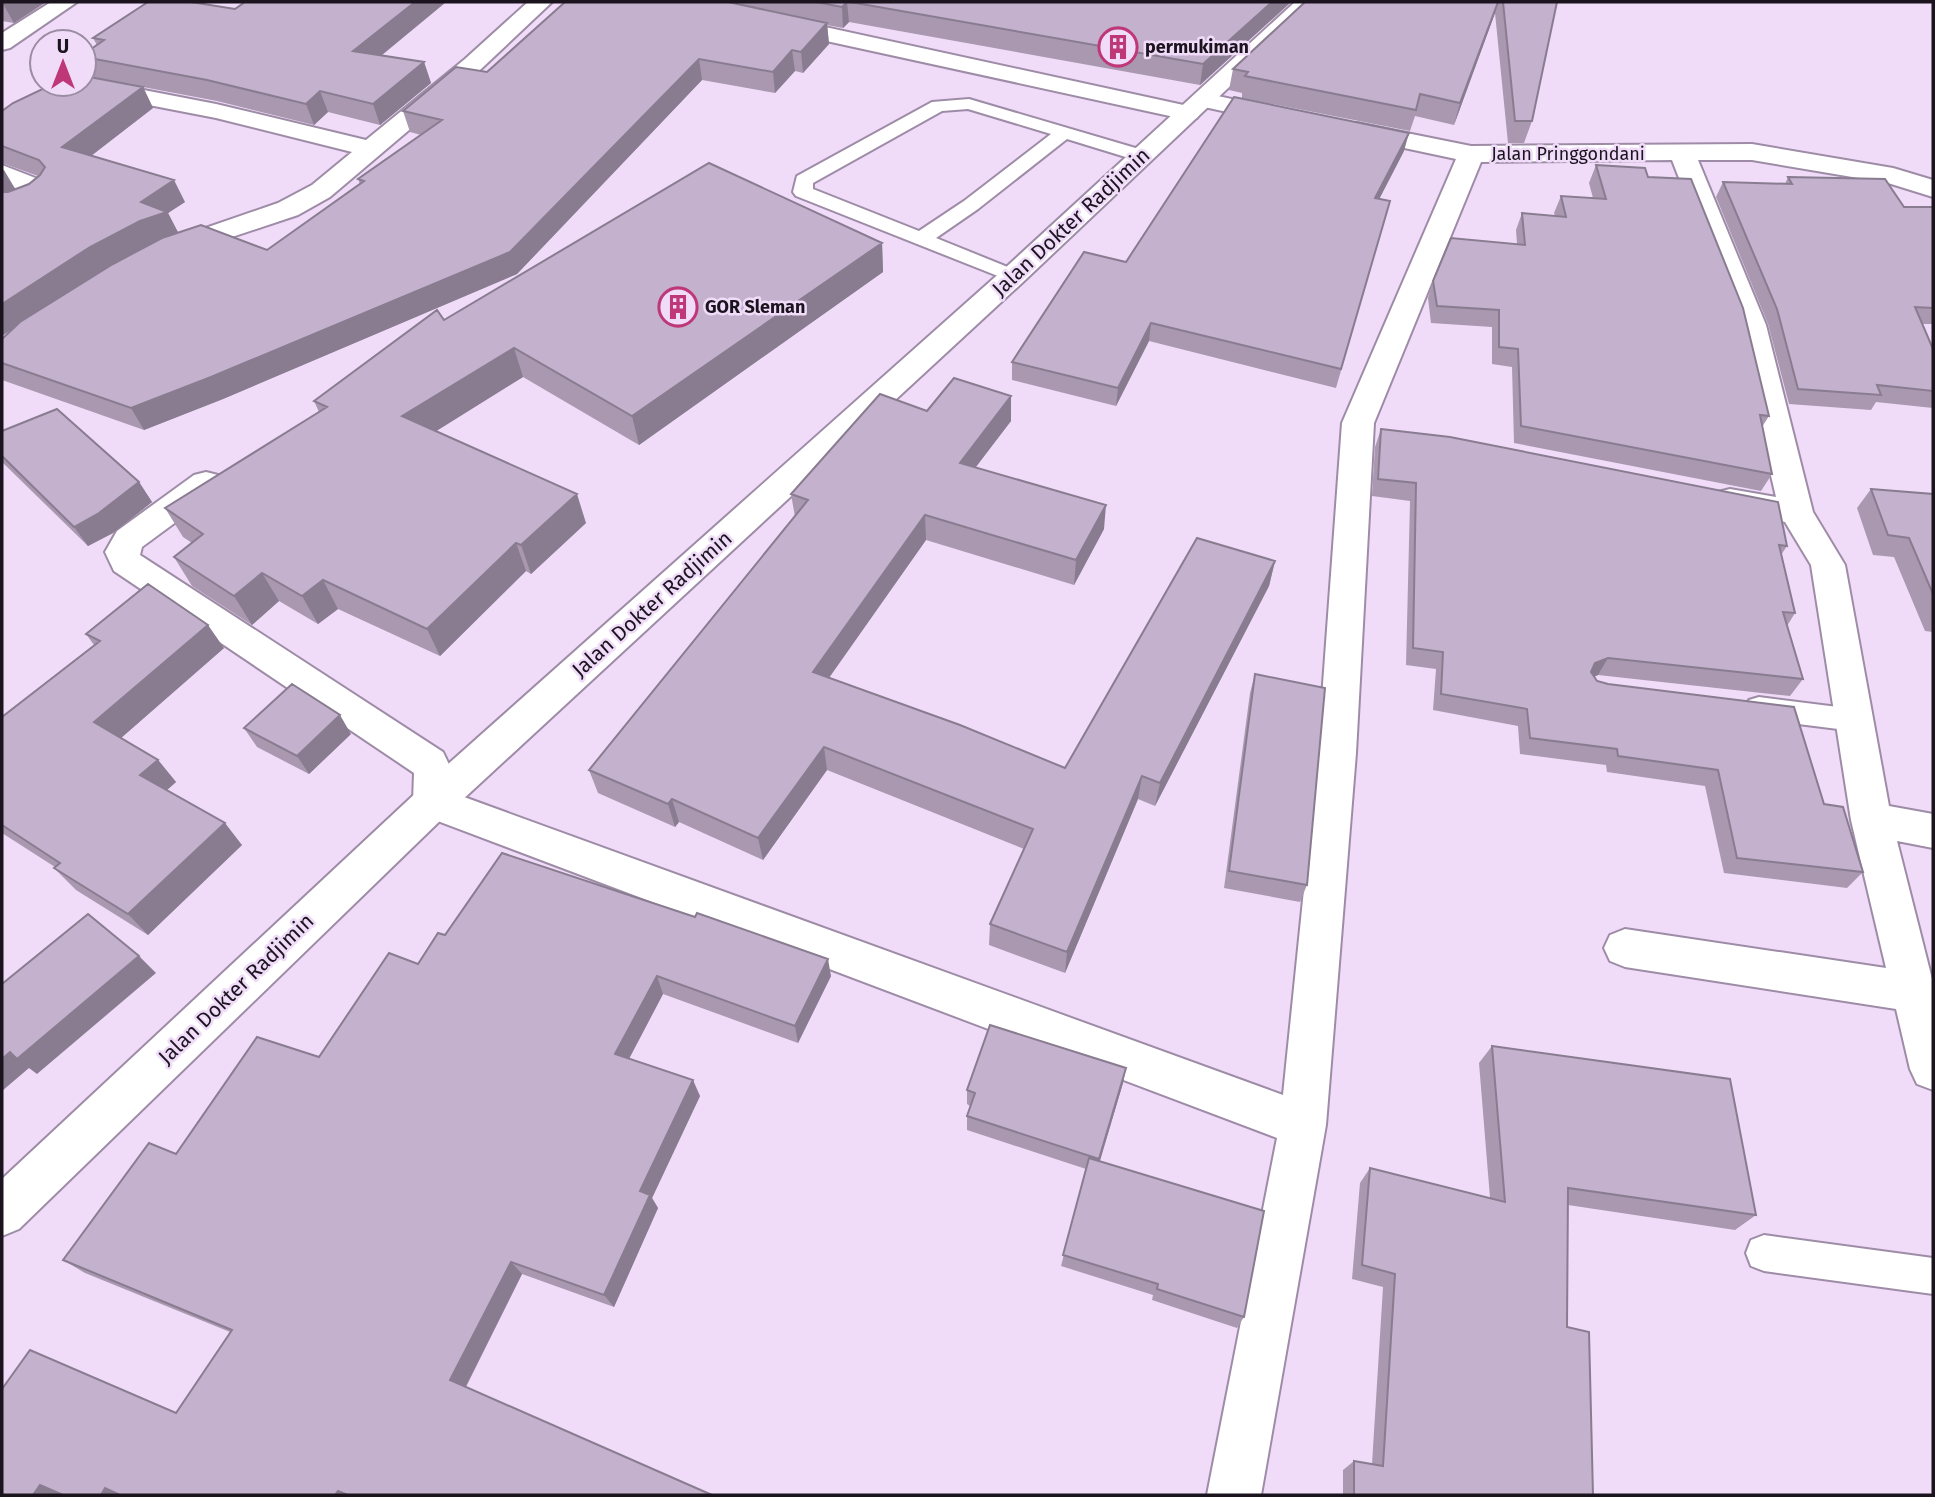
<svg xmlns="http://www.w3.org/2000/svg" width="1935" height="1497" font-family="'Fira Sans',sans-serif">
	<style>
		.lines { fill: none; stroke-linecap: round; stroke-linejoin: round }
		.lane-casing { stroke: #9e8ca7; stroke-width: 4 }
		.street-casing { stroke: #9e8ca7; stroke-width: 4 }
		.secondary-casing { stroke: #9e8ca7; stroke-width: 4 }
		.lane { fill: #fff; fill-rule: evenodd }
		.street { fill: #fff; fill-rule: evenodd }
		.secondary { fill: #fff; fill-rule: evenodd }
		.wall { fill: #a998b0 }
		.shaded-wall { fill: #897c90 }
		.building { fill: #c4b1cd; stroke: #897c90; stroke-width: 2 }
		.labels { text-anchor: middle; stroke-width: 5; stroke-linejoin: round; paint-order: stroke }
		.far-poi-label { font-size: 18px; font-weight: bold; fill: #1b141e; stroke: #f0dcf9; text-anchor: start }
		.far-street-label { font-size: 18px; fill: #1b141e; stroke: #f0dcf9 }
		.street-label { font-size: 21px; fill: #1b141e; stroke: #f0dcf9 }
	</style>
	<rect width="100%" height="100%" fill="#f0dcf9"/>
	<g class="lines">
		<g class="lane-casing">
			<path id="lane" d="M969,99L1149,152L1151,156L1142,162L1067,139L978,209L936,238L1020,272L1023,276L1020,280L1013,282L796,196L793,192L797,176L932,102ZM968,109L1051,134L964,201L919,231L813,189V183L942,111Z
				M1759,697L1854,709L1864,712L1868,720L1864,728L1854,731L1759,719L1749,716L1745,708L1749,700Z
				M1764,1235L1933,1258V1294L1764,1271L1751,1266L1746,1253L1751,1240Z"/>
		</g>
		<g class="street-casing">
			<path id="street" d="M51,2H77L10,48L2,50V33Z
				M528,2H552L481,69L330,197L298,215L169,258L159,256L155,250L159,244L278,203L312,185L352,152L216,118L92,94L76,97L2,132V115L60,86L84,84V81L92,80L216,104L366,140L465,59Z
				M669,2H710L1188,106L1197,108L1200,113L1197,118L1188,120L680,9L672,7Z
				M1204,93L1287,111L1290,116L1287,121L1278,123L1195,105L1192,100L1195,95Z
				M1357,123L1471,146L1752,144L1893,168L1933,180V197L1888,183L1752,160H1698L1766,325L1813,512L1845,565L1889,806L1933,814V848L1897,841L1933,983V1090L1917,1084L1910,1069L1896,1009L1625,967L1610,961L1604,948L1610,935L1625,929L1886,968L1851,820L1811,565L1785,522L1718,508L1713,500L1718,492L1730,489L1776,497L1736,325L1672,160L1481,162L1374,423L1356,753L1326,1125L1261,1495H1207L1277,1138L419,814L413,802L414,773L114,571L105,552L117,531L194,475L206,472L218,475L222,483L218,491L142,547L140,555L443,752L454,775L453,793L1283,1095L1318,753L1342,423L1456,159L1348,136L1344,131L1348,126Z
				M2,165L51,184L55,190C46,204 24,215 8,211L4,205L22,191L2,182Z"/>
		</g>
		<g class="secondary-casing">
			<path id="secondary" d="M1295,2H1319L1023,282L447,814L19,1229L2,1236V1179L419,790L1003,270Z"/>
		</g>
		<use href="#lane" class="lane"/>
		<use href="#street" class="street"/>
		<use href="#secondary" class="secondary"/>
	</g>
	<path class="wall" d="M2,2H46L14,23L2,21Z
		M446,2L381,56L424,62L431,83L380,125L328,112L314,125L217,101L143,87L153,108L91,156L185,202L168,213L178,233L267,250L360,184L358,179L421,135L410,132L403,111L487,72L565,2H1291L1200,85L849,22L843,28L827,25L829,44L803,73L795,71L775,93L702,80L517,274L223,399L144,430L2,380V339L11,330L15,189L29,184L38,176L2,163V111L91,77L84,63V54L97,45L93,38L235,9Z
		M1305,2H1557L1532,121L1524,143H1508L1495,13L1454,125L1415,116L1410,131L1242,98V93L1229,90L1233,69Z
		M1404,151L1379,199L1390,201L1336,388L1149,341L1116,406L1012,380V362L1126,262Z
		M1596,165L1648,177L1769,416L1762,427L1772,474L1761,491L1514,443L1512,367L1492,364V327L1431,323L1428,298L1433,281L1517,244L1516,230L1522,213L1555,216L1554,213L1561,196L1593,198L1589,183Z
		M1788,177L1904,207H1933V324H1922L1933,349V408L1876,402L1871,410L1789,404L1768,324L1716,197L1723,182L1785,184Z
		M882,243L883,272L639,445L523,377L436,431L586,523L531,574L526,571L440,656L338,609L318,624L279,601L252,625L192,586L174,557L192,543L183,537L165,508L319,412L314,401L444,320Z
		M927,411L1011,421L975,467L1104,529L1074,585L926,540L829,678L1065,768L1275,561L1269,586L1155,806L1138,799L1065,973L989,945L990,924L1024,849L827,770L763,860L679,822L675,827L598,793L589,770L795,517L791,494Z
		M1381,429L1787,546L1781,555L1795,613L1787,626L1803,679L1790,696L1598,675L1594,677L1597,681L1824,804L1863,872L1847,888L1724,873L1705,786L1607,772L1606,765L1520,754L1518,726L1433,710L1436,669L1406,665L1410,501L1372,496L1375,447Z
		M2,431L139,482L152,502L113,533L88,546L2,462Z
		M1871,489L1933,494V632L1925,631L1894,557L1873,555L1857,508Z
		M86,634L224,648L121,738L158,760L176,782L167,790L242,845L148,935L76,890L54,868L55,867L2,833V717L94,645Z
		M1255,674L1307,885L1300,902L1224,888L1250,693Z
		M244,728L351,734L309,774L257,747Z
		M445,935L831,976L798,1043L663,994L629,1059L700,1096L652,1198L658,1208L614,1307L522,1274L466,1387L176,1413L230,1332L85,1273L63,1260L176,1154L319,1057L418,964Z
		M1492,1046L1756,1215L1735,1230L1568,1205L1567,1327L1593,1495H1343V1470L1354,1461L1372,1464L1383,1287L1352,1279L1360,1183L1370,1168L1490,1198L1479,1063Z
		M1123,1083L1100,1161L1244,1317L1237,1328L1152,1300L1153,1295L1061,1266L1086,1169L967,1130V1116L970,1106L967,1104V1090Z"/>
	<path class="shaded-wall" d="M2,2H46L14,23Z
		M415,2H446L361,72L353,51Z
		M847,2L849,22L843,28L842,7Z
		M1272,2H1291L1200,85L1203,64Z
		M1498,2L1495,13L1454,125L1460,103Z
		M827,23L829,44L803,73L801,52Z
		M792,50L795,71L775,93L773,72Z
		M699,59L702,80L517,274L223,399L144,430L131,408Z
		M424,62L431,83L380,125L373,104Z
		M143,87L153,108L74,169L62,147Z
		M320,91L328,112L314,125L306,104Z
		M1409,133L1404,151L1370,217L1375,198Z
		M4,170L17,192L2,206V171Z
		M174,180L185,202L168,213L179,234L103,270L2,336V304L141,202Z
		M882,243L883,272L639,445L632,416Z
		M1151,323L1149,341L1116,406L1118,388Z
		M514,348L523,377L414,445L402,416Z
		M1011,396V421L960,488V463Z
		M139,482L152,502L113,533L88,546L74,527Z
		M577,494L586,523L531,574L521,545Z
		M1106,505L1104,529L1074,585L1076,560Z
		M925,515L926,540L816,696L813,672Z
		M516,543L526,571L440,656L427,629Z
		M1275,561L1269,586L1155,806L1160,783Z
		M262,573L279,601L252,625L234,596Z
		M323,580L338,609L318,624L302,596Z
		M208,625L224,648L113,745L94,722Z
		M1608,658L1598,675L1586,680L1595,663Z
		M340,715L351,734L309,774L297,756Z
		M824,747L827,770L763,860L758,838Z
		M158,760L176,782L159,797L140,775Z
		M1142,776L1138,799L1065,973L1067,952Z
		M672,799L679,822L675,827L668,804Z
		M225,823L242,845L148,935L128,914Z
		M139,956L156,973L37,1074L29,1068L2,1091V1059Z
		M828,959L831,976L798,1043L795,1026Z
		M657,976L663,994L623,1070L615,1054Z
		M1126,1068L1123,1083L1096,1173L1099,1159Z
		M693,1080L700,1096L652,1198L658,1208L614,1307L604,1295L640,1191Z
		M511,1262L522,1274L464,1390L450,1380Z
		M40,1485L64,1495H33Z
		M105,1488L128,1495H101Z
		M338,1491L348,1495H335Z"/>
	<path class="building" d="M148,2H191L235,9L245,2H415L353,51L424,62L373,104L320,91L306,104L207,80L84,57V54L104,40L93,38Z
		M565,2H728L827,23L801,52L792,50L773,72L699,59L510,252L211,377L131,408L2,363V339L20,322L113,264L162,238L201,225L267,250L364,181L358,179L442,120L403,111L456,67L487,72Z
		M816,2H847L842,7Z
		M850,2H1272L1203,64Z
		M1305,2H1498L1460,103L1420,94L1416,110L1245,76L1248,72L1233,69Z
		M1503,2H1557L1532,121H1515Z
		M84,76L143,87L62,147L174,180L141,202L167,212L140,221L90,247L2,304V192H8L29,184L40,175L45,167L39,160L2,146V111L13,103L53,84H84Z
		M1234,97L1409,133L1375,198L1390,201L1341,369L1151,323L1118,388L1012,362L1084,252L1126,262Z
		M709,163L882,243L632,416L514,348L402,416L577,494L521,545L516,543L427,629L323,580L302,596L262,573L234,596L174,557L203,534L165,508L327,407L314,401L437,310L444,320Z
		M1596,165L1645,168L1648,177L1691,179L1743,308L1769,416L1760,415L1772,474L1521,426L1518,349L1499,347V310L1437,306L1433,281L1451,238L1525,245L1522,213L1566,217L1561,196L1606,199Z
		M1788,177L1885,179L1904,207H1933V308L1915,307L1933,349V391L1877,385L1881,395L1798,389L1777,309L1723,182L1792,184Z
		M954,378L1011,396L960,463L1106,505L1076,560L925,515L813,672L960,725L1065,768L1197,538L1275,561L1160,783L1142,776L1067,952L990,924L1033,829L824,747L758,838L672,799L668,804L589,770L808,500L791,494L880,394L927,411Z
		M57,409L139,482L99,513L74,527L2,456V431Z
		M1381,429L1450,437L1778,502L1787,546L1779,545L1795,613L1783,612L1803,679L1608,658L1595,663L1591,672L1597,681L1608,684L1794,707L1824,804L1843,807L1863,872L1737,858L1718,770L1618,756L1617,749L1530,738L1527,709L1441,694L1443,652L1413,648L1416,483L1378,479Z
		M1871,489L1933,494V594L1909,538L1888,535Z
		M148,584L208,625L94,722L158,760L140,775L225,823L128,914L54,868L60,863L2,825V717L100,641L86,634Z
		M1255,674L1325,688L1307,885L1229,871Z
		M292,684L340,715L297,756L244,728Z
		M502,853L695,917L697,913L828,959L795,1026L657,976L615,1054L693,1080L640,1191L650,1195L604,1295L511,1262L450,1380L712,1495H348L338,1491L335,1495H120L105,1488L101,1495H63L40,1485L33,1495H2V1389L30,1350L176,1413L232,1330L63,1260L149,1143L176,1154L257,1037L319,1057L389,953L418,964L438,933L445,935Z
		M88,914L139,956L17,1059L10,1052L2,1059V984Z
		M990,1025L1126,1068L1099,1159L967,1116L975,1093L967,1090Z
		M1492,1046L1730,1079L1756,1215L1568,1188L1567,1327L1589,1332L1593,1495H1354V1461L1383,1466L1395,1274L1362,1265L1370,1168L1505,1202Z
		M1089,1158L1264,1211L1244,1317L1157,1289L1158,1284L1063,1255Z"/>
	<defs>
		<g id="building-ring" transform="scale(2.0125)"><circle r="9.5" fill="#f0dcf9" stroke="#be3777" stroke-width="1.5"/><path d="M-4-6H4V6H1V3H-1V6H-4ZM-2.5-4.3h1.7v1.8h-1.7ZM.8-4.3h1.7v1.8H.8ZM-2.5-1h1.7V.8h-1.7ZM.8-1h1.7V.8H.8Z" fill="#be3777"/></g>
	</defs>
	<g fill-rule="evenodd">
		<use href="#building-ring" x="1118" y="47"/>
		<use href="#building-ring" x="678" y="307"/>
	</g>
	<g class="labels">
		<g class="far-poi-label">
			<text x="1145" y="53">permukiman</text>
			<text x="705" y="313">GOR Sleman</text>
		</g>
		<g class="far-street-label">
			<text x="1568" y="160">Jalan Pringgondani</text>
		</g>
		<g class="street-label">
			<text transform="translate(1071 222) rotate(-43)" y="7">Jalan Dokter Radjimin</text>
			<text transform="translate(652 604) rotate(-42)" y="7">Jalan Dokter Radjimin</text>
			<text transform="translate(236 989) rotate(-44)" y="7">Jalan Dokter Radjimin</text>
		</g>
	</g>
	<rect width="1935" height="1497" fill="none" stroke="#1b141e" stroke-width="7"/>
	<g transform="translate(63 63)"><circle r="33" fill="#f0dcf9" stroke="#9b8ca1" stroke-width="2"/>
	<path d="M0-5L12 26L0 18L-12 26Z" fill="#be3777"/>
	<text y="-10" font-size="19" font-weight="bold" text-anchor="middle" fill="#1b141e">U</text>
	</g>
</svg>
